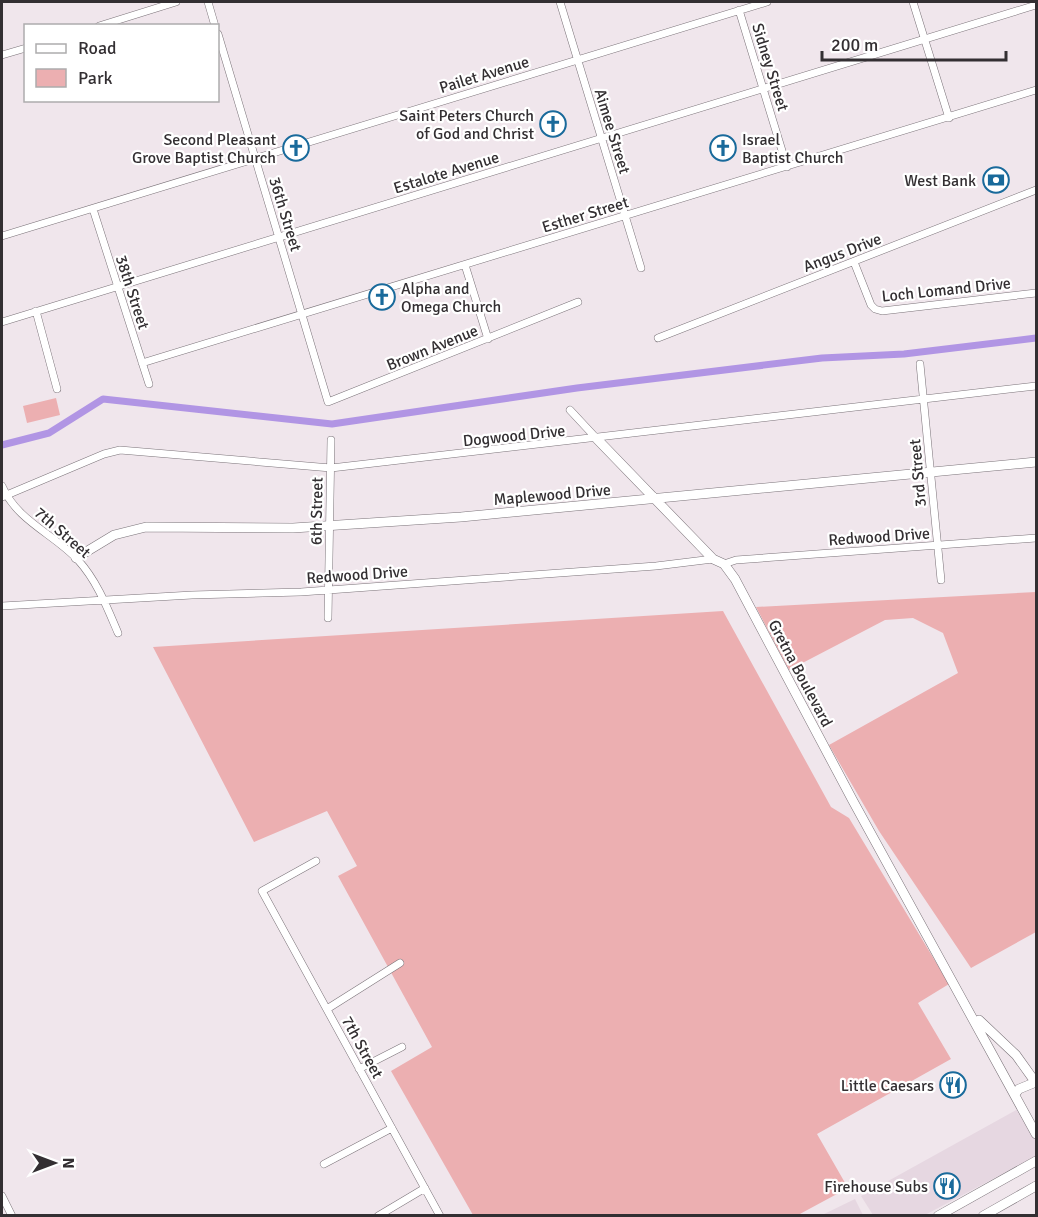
<svg xmlns="http://www.w3.org/2000/svg" width="1038" height="1217" font-family="Signika,sans-serif">
	<style>
		.built { fill: #e6d7e1 }
		.green { fill: #ecafb1 }
		.lines { fill: none; stroke-linecap: round; stroke-linejoin: round }
		.canal { stroke: #b195e4; stroke-width: 7 }
		.minor-casing { stroke: #7b7379; stroke-width: 8 }
		.tertiary-casing { stroke: #7b7379; stroke-width: 10 }
		.minor { stroke: #fff; stroke-width: 7 }
		.tertiary { stroke: #fff; stroke-width: 9 }
		.labels { text-anchor: middle; stroke-width: 4.5; stroke-linejoin: round; paint-order: stroke }
		.street-label { font-size: 16px; fill: #332f32; stroke: #fff }
		.poi-label { font-size: 16px; fill: #332f32; stroke: #fff; text-anchor: end }
	</style>
	<rect width="100%" height="100%" fill="#f0e6ec"/>
	<path class="built" d="M1018,1109L1036,1142V1156L925,1215H873L861,1196Z
		M855,1199L863,1215H822Z"/>
	<path class="green" d="M56,398L60,415L27,423L23,406Z
		M1036,592V932L971,968L879,831L829,745L958,673L943,633L913,618L885,620L789,670L756,607Z
		M723,611L831,807L849,818L949,984L918,1003L951,1059L817,1134L848,1188L798,1215H473L391,1071L432,1047L338,876L357,866L327,811L254,842L153,647Z"/>
	<g class="lines">
		<path class="canal" d="M2,445L49,433L103,399L332,424L577,388L822,358L904,354L1036,338"/>
		<g class="minor-casing">
			<path id="minor" d="M208,2L215,26
				M560,2L641,268
				M913,2L949,118
				M739,10L787,167
				M99,26L176,2
				M218,34L328,402L578,302
				M2,55L26,48
				M93,209L149,384
				M2,236L767,2
				M854,262L871,305L875,309L882,311L1036,293
				M465,265L488,339
				M36,311L57,389
				M2,322L1036,5
				M658,338L1036,190
				M142,363L1036,90
				M920,364L941,580
				M570,410L597,439
				M2,486C17,521 54,534 78,560C97,581 107,607 118,633
				M2,497L104,454L120,450L331,468L1036,386
				M724,564L736,560L1036,538
				M2,606L192,595L301,592L656,566L713,559
				M328,618L331,440
				M316,861L262,891L440,1216
				M327,1009L400,963
				M359,1069L402,1047
				M324,1164L392,1128
				M2,1196L12,1216
				M378,1216L425,1188"/>
		</g>
		<g class="tertiary-casing">
			<path id="tertiary" d="M597,439L713,559L724,564L735,579L853,801L1036,1134
				M76,558L114,535L146,527L293,528L461,517L1036,462
				M979,1020L1016,1055L1036,1083
				M1015,1094L1019,1089L1036,1082
				M938,1216L1036,1161
				M983,1216L1036,1186"/>
		</g>
		<use href="#minor" class="minor"/>
		<use href="#tertiary" class="tertiary"/>
	</g>
	<defs>
		<g id="church-ring" transform="scale(1.35)"><circle r="9.5" fill="#fff" stroke="#196a9b" stroke-width="1.5"/><path d="M-1.2-6h2.4v3.5h3.3v2.4h-3.3V6h-2.4V-.1h-3.3v-2.4h3.3Z" fill="#196a9b"/></g>
		<g id="bank-ring" transform="scale(1.35)"><circle r="9.5" fill="#fff" stroke="#196a9b" stroke-width="1.5"/><path d="M-6-4H6V4H-6ZM0-2.3a2.3 2.3 0 1 0 0 4.6a2.3 2.3 0 1 0 0-4.6Z" fill="#196a9b"/></g>
		<g id="restaurant-ring" transform="scale(1.35)"><circle r="9.5" fill="#fff" stroke="#196a9b" stroke-width="1.5"/><path d="M-5-6h1v4h1v-4h1v4h1v-4h1v5L-1.5 .5V6h-2V.5L-5-1ZM5-6V6H3V1.5H1.5Q1.5-4 5-6Z" fill="#196a9b"/></g>
	</defs>
	<g fill-rule="evenodd">
		<use href="#church-ring" x="553" y="124"/>
		<use href="#church-ring" x="296" y="148"/>
		<use href="#church-ring" x="723" y="148"/>
		<use href="#bank-ring" x="996" y="180"/>
		<use href="#church-ring" x="382" y="297"/>
		<use href="#restaurant-ring" x="953" y="1085"/>
		<use href="#restaurant-ring" x="947" y="1186"/>
	</g>
	<g class="labels">
		<g class="street-label">
			<text transform="translate(771 67) rotate(73)" y="6">Sidney Street</text>
			<text transform="translate(484 74) rotate(-17)" y="6">Pailet Avenue</text>
			<text transform="translate(613 131) rotate(73)" y="6">Aimee Street</text>
			<text transform="translate(446 172) rotate(-17)" y="6">Estalote Avenue</text>
			<text transform="translate(286 214) rotate(73)" y="6">36th Street</text>
			<text transform="translate(585 214) rotate(-17)" y="6">Esther Street</text>
			<text transform="translate(842 252) rotate(-21)" y="6">Angus Drive</text>
			<text transform="translate(946 289) rotate(-6)" y="6">Loch Lomand Drive</text>
			<text transform="translate(133 292) rotate(72)" y="6">38th Street</text>
			<text transform="translate(432 347) rotate(-22)" y="6">Brown Avenue</text>
			<text transform="translate(514 435) rotate(-6)" y="6">Dogwood Drive</text>
			<text transform="translate(917 473) rotate(-95)" y="6">3rd Street</text>
			<text transform="translate(552 494) rotate(-5)" y="6">Maplewood Drive</text>
			<text transform="translate(316 511) rotate(-89)" y="6">6th Street</text>
			<text transform="translate(63 532) rotate(41)" y="6">7th Street</text>
			<text transform="translate(879 536) rotate(-4)" y="6">Redwood Drive</text>
			<text transform="translate(357 574) rotate(-4)" y="6">Redwood Drive</text>
			<text transform="translate(801 673) rotate(62)" y="6">Gretna Boulevard</text>
			<text transform="translate(363 1047) rotate(61)" y="6">7th Street</text>
		</g>
		<g class="poi-label">
			<text x="534" y="121">Saint Peters Church<tspan x="534" dy="18">of God and Christ</tspan></text>
			<text x="276" y="145">Second Pleasant<tspan x="276" dy="18">Grove Baptist Church</tspan></text>
			<text x="742" y="145" text-anchor="start">Israel<tspan x="742" dy="18">Baptist Church</tspan></text>
			<text x="976" y="186">West Bank</text>
			<text x="401" y="294" text-anchor="start">Alpha and<tspan x="401" dy="18">Omega Church</tspan></text>
			<text x="934" y="1091">Little Caesars</text>
			<text x="928" y="1192">Firehouse Subs</text>
		</g>
	</g>
	<rect width="1038" height="1217" fill="none" stroke="#332f32" stroke-width="6"/>
	<rect x="24" y="24" width="195" height="78" fill="#ffffff" stroke="#adacad" stroke-width="1.5"/>
	<rect x="36" y="44" width="30" height="9" fill="#ffffff" stroke="#adacad" stroke-width="1.5"/>
	<text x="78" y="54" font-size="18" fill="#332f32">Road</text>
	<rect x="36" y="69" width="30" height="18" fill="#ecafb1" stroke="#adacad" stroke-width="1.5"/>
	<text x="78" y="84" font-size="18" fill="#332f32">Park</text>
	<g transform="translate(54 1163) rotate(90)" stroke="#ffffff" stroke-width="4.5" paint-order="stroke">
	<path d="M0-4.5L10 22L0 15L-10 22Z" fill="#332f32"/>
	<text y="-9" font-size="16" font-weight="bold" text-anchor="middle" fill="#332f32">N</text>
	</g>
	<path d="M822 51v9h184v-9" fill="none" stroke="#332f32" stroke-width="3"/>
	<text x="831" y="51" font-size="18" fill="#332f32" stroke="#ffffff" stroke-width="4.5" paint-order="stroke">200 m</text>
</svg>
